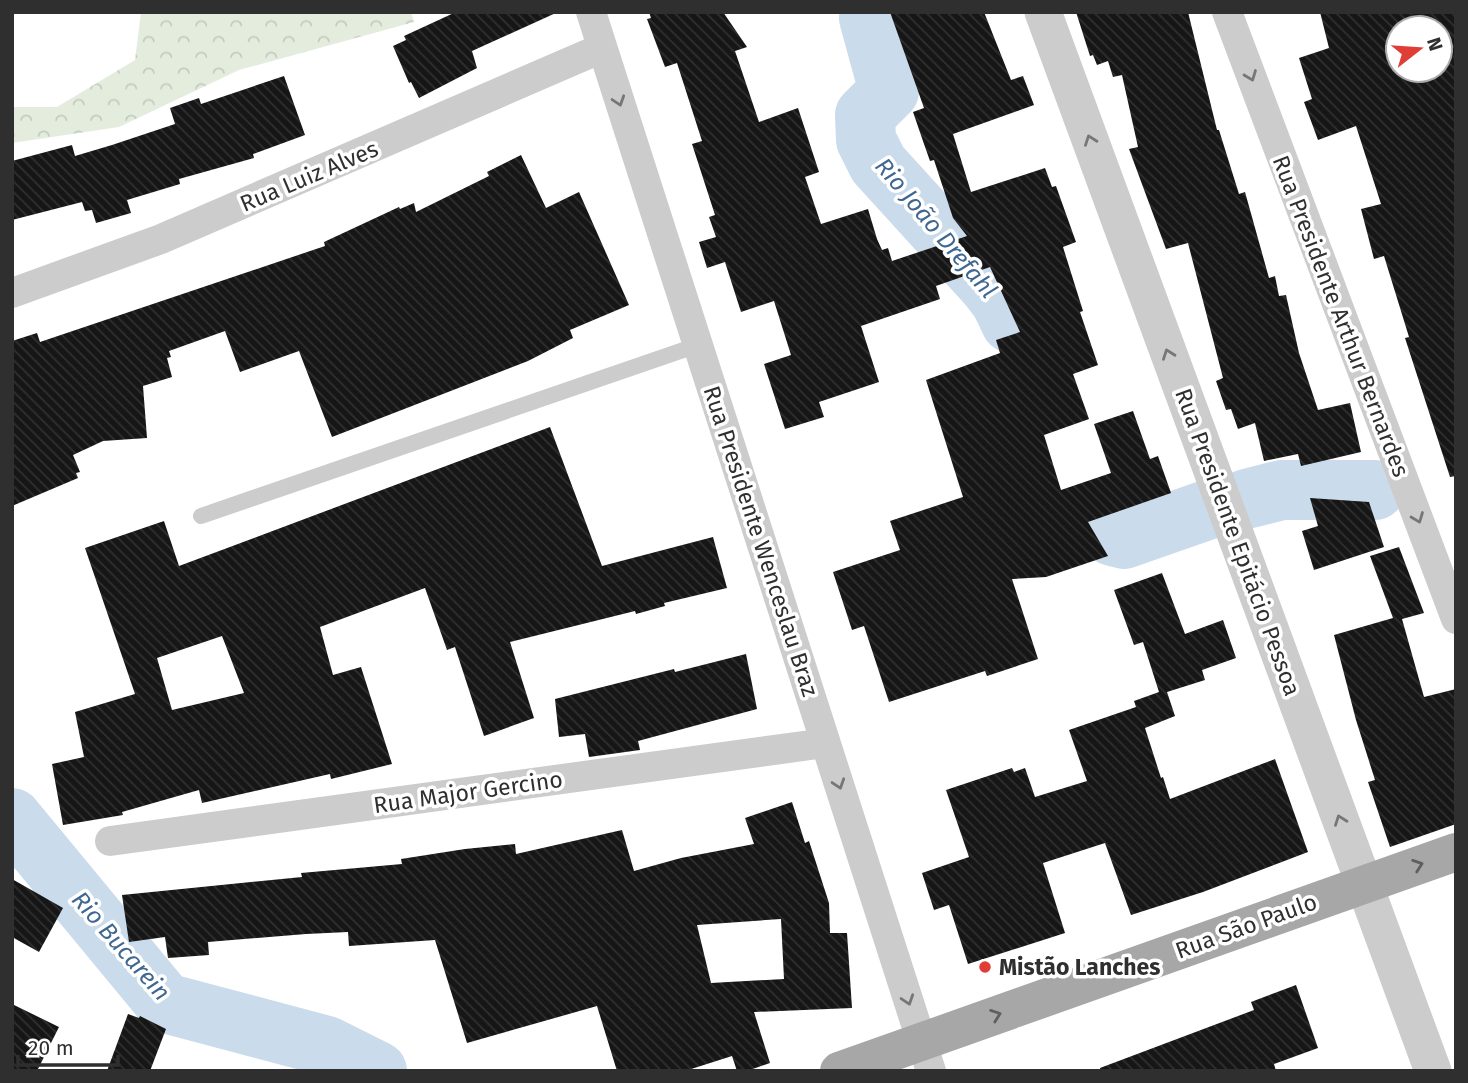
<svg xmlns="http://www.w3.org/2000/svg" width="1468" height="1083" font-family="'Fira Sans',sans-serif">
	<style>
		.forest { fill: url(#forest-crowns) }
		.lines { fill: none; stroke-linecap: round; stroke-linejoin: round }
		.river { stroke: #cadbeb; stroke-width: 60 }
		.building { fill: url(#building-back-hatch); fill-rule: evenodd }
		.service { stroke: #ccc; stroke-width: 16 }
		.minor { stroke: #ccc; stroke-width: 30 }
		.tertiary { stroke: #ccc; stroke-width: 37 }
		.primary { stroke: #a7a7a7; stroke-width: 38 }
		.oneway { stroke: #767676 }
		.oneway2 { stroke: #5f5f5f }
		.poi-dot { fill: #e13d37; stroke: #fff; stroke-width: 2.5 }
		.labels { text-anchor: middle; stroke-width: 7; stroke-linejoin: round; paint-order: stroke }
		.street-label { font-size: 23px; fill: #2f2f2f; stroke: #fff }
		.poi-label { font-size: 23px; font-weight: bold; fill: #2f2f2f; stroke: #fff; text-anchor: start }
		.water-label { font-size: 24px; font-style: italic; fill: #3f6790; stroke: #fff }
	</style>
	<defs>
		<pattern id="forest-crowns" width="20" height="18" patternUnits="userSpaceOnUse" patternTransform="scale(1.75)"><rect width="20" height="18" fill="#e4ecde"/><path d="M2 6a3 3 0 1 1 6 0M12 15a3 3 0 1 1 6 0" fill="none" stroke="#c4cbbf"/></pattern>
		<pattern id="building-back-hatch" width="6" height="6" patternUnits="userSpaceOnUse" patternTransform="scale(1.75)"><rect width="6" height="6" fill="#161616"/><path d="M-1 5l2 2M0 0l6 6M5-1l2 2" fill="none" stroke="#303030"/></pattern>
	</defs>
	<rect width="100%" height="100%" fill="#fff"/>
	<path class="forest" d="M141,12H411L414,22L239,70L119,127L12,143V107H57L135,60Z"/>
	<g class="lines">
		<path class="river" d="M869,18L889,91L865,115L866,140L878,164L989,286L1001,302L1011,323
			M1246,499L1282,490H1375
			M1112,536L1124,539L1207,510
			M12,818L165,1003L327,1046L377,1071"/>
	</g>
	<path class="building" d="M456,12H558L472,51L477,68L419,98L411,82L409,83L393,46L406,40L404,36Z
		M649,12H723L747,47L735,51L759,122L798,108L819,172L805,177L821,224L868,209L877,239L882,250L888,248L892,261L967,236L953,218L934,160L930,161L924,144L913,112L924,108L890,12H984L1011,80L1023,76L1034,105L953,134L971,192L1045,168L1052,187L1056,186L1076,242L1063,247L1083,311L1080,312L1098,365L1073,374L1089,419L1044,435L1061,490L1111,473L1094,424L1133,411L1150,459L1158,456L1171,493L1088,522L1108,556L1046,577L1012,579L1038,659L987,676L985,671L889,702L864,626L852,630L833,572L900,550L890,521L963,497L926,380L1000,353L996,340L1020,332L990,267L936,286L940,299L861,326L879,382L819,402L824,417L785,429L764,364L791,355L774,301L741,312L725,262L707,268L699,242L716,237L709,217L715,215L692,144L702,141L677,63L665,67L647,19L651,18Z
		M1076,12H1188L1217,130H1219L1239,194L1245,192L1269,278L1275,276L1279,296L1286,295L1299,353L1318,410L1350,403L1361,452L1301,466L1298,454L1264,461L1255,423L1238,429L1231,409L1226,410L1216,381L1223,378L1188,243L1166,249L1129,149L1138,147L1122,75L1113,77L1108,61L1097,65L1093,55L1090,56Z
		M1320,12H1456V476L1450,477L1405,338L1409,337L1384,256L1374,259L1361,209L1381,204L1356,126L1318,140L1304,102L1312,99L1299,58L1329,48ZM1398,28H1440V70H1398Z
		M284,76L305,135L253,154L254,158L179,179L180,184L127,200L131,213L96,223L92,210L85,211L82,202L12,220V161L72,145L75,156L112,145L175,124L170,108L199,98L201,104Z
		M521,155L546,208L579,192L629,305L570,330L573,338L528,361L332,437L299,351L240,372L225,331L169,351L171,357L167,358L172,377L143,386L147,438L103,441L73,455L80,472L76,473L78,478L12,506V341L37,333L40,342L325,246L324,242L399,207L400,209L414,203L416,212L489,176L487,172Z
		M550,427L602,566L713,537L727,588L664,603L665,606L636,614L635,611L510,642L534,718L484,736L455,647L447,650L425,588L320,627L333,675L361,667L392,764L331,779L330,774L202,803L199,790L122,812L123,815L63,825L52,764L84,757L75,712L135,694L85,548L164,521L179,566ZM222,636L244,693L172,710L157,658Z
		M1310,498L1369,502L1384,547L1314,570L1302,531L1318,526Z
		M1399,547L1424,613L1402,619L1424,697L1456,689V824L1390,847L1368,782L1375,780L1356,720L1334,635L1393,618L1370,556Z
		M1162,573L1185,634L1223,620L1236,658L1202,670L1205,680L1167,692L1175,716L1145,728L1161,778L1163,777L1170,799L1275,759L1308,852L1203,892L1131,915L1105,843L1043,863L1065,933L968,964L949,905L934,910L922,873L969,857L946,790L1012,768L1014,772L1025,768L1035,797L1087,781L1069,730L1136,707L1134,701L1159,692L1143,642L1134,645L1114,590Z
		M746,654L757,709L638,741L640,750L589,757L585,734L559,737L555,699L674,669L675,672Z
		M792,802L805,843L809,841L829,903L830,933H847L852,1008L754,1012L770,1063L747,1071H737L732,1056L685,1071H617L597,1006L467,1043L435,940L349,946L348,932L306,934L208,942L209,955L168,958L165,937L129,942L122,895L302,877L301,873L402,864L401,859L465,849L515,844L516,854L622,830L634,871L681,858L754,844L745,818ZM781,919L784,979L711,983L697,925Z
		M12,879L63,908L39,952L12,937Z
		M1296,985L1318,1048L1274,1064L1276,1071H1100V1068L1254,1010L1251,1002Z
		M12,1004L59,1027L37,1071H12Z
		M128,1014L139,1018L140,1016L166,1029L150,1071H107Z"/>
	<g class="lines">
		<path class="service" d="M201,516L698,345"/>
		<path class="minor" d="M591,12L931,1071
			M1227,12L1456,619
			M12,293L161,239L602,48
			M110,841L825,743"/>
		<path class="tertiary" d="M1043,12L1433,1071"/>
		<path class="primary" d="M839,1071L1456,852"/>
	</g>
	<defs><path id="oneway-chevron" d="M-2-3.5L2.5 0L-2 3.5" fill="none" stroke-width="1.6" stroke-linecap="round" stroke-linejoin="round" transform="scale(1.75)"/></defs>
	<g class="oneway">
		<use href="#oneway-chevron" transform="translate(1251 76) rotate(69)"/>
		<use href="#oneway-chevron" transform="translate(619 101) rotate(72)"/>
		<use href="#oneway-chevron" transform="translate(1090 140) rotate(-110)"/>
		<use href="#oneway-chevron" transform="translate(1168 354) rotate(-110)"/>
		<use href="#oneway-chevron" transform="translate(1418 518) rotate(69)"/>
		<use href="#oneway-chevron" transform="translate(839 784) rotate(72)"/>
		<use href="#oneway-chevron" transform="translate(1340 820) rotate(-110)"/>
		<use href="#oneway-chevron" transform="translate(908 1000) rotate(72)"/>
	</g>
	<g class="oneway2">
		<use href="#oneway-chevron" transform="translate(1418 865) rotate(-19)"/>
		<use href="#oneway-chevron" transform="translate(996 1015) rotate(-20)"/>
	</g>
	<circle class="poi-dot" cx="985" cy="967" r="7"/>
	<g class="labels">
		<g class="street-label">
			<text transform="translate(309 176) rotate(-23)" y="8">Rua Luiz Alves</text>
			<text transform="translate(1341 316) rotate(69)" y="8">Rua Presidente Arthur Bernardes</text>
			<text transform="translate(761 541) rotate(72)" y="8">Rua Presidente Wenceslau Braz</text>
			<text transform="translate(1238 542) rotate(70)" y="8">Rua Presidente Epitácio Pessoa</text>
			<text transform="translate(468 792) rotate(-8)" y="8">Rua Major Gercino</text>
			<text transform="translate(1246 926) rotate(-20)" y="8">Rua São Paulo</text>
		</g>
		<g class="poi-label">
			<text x="999" y="975">Mistão Lanches</text>
		</g>
		<g class="water-label">
			<text transform="translate(936 228) rotate(50)" y="8">Rio João Drefahl</text>
			<text transform="translate(121 946) rotate(49)" y="8">Rio Bucarein</text>
		</g>
	</g>
	<rect width="1468" height="1083" fill="none" stroke="#2f2f2f" stroke-width="28"/>
	<g transform="translate(1419 49) rotate(73)"><circle r="33" fill="#ffffff" stroke="#acacac" stroke-width="2"/>
	<path d="M0-5L12 26L0 18L-12 26Z" fill="#e13d37"/>
	<text y="-10" font-size="19" font-weight="bold" text-anchor="middle" fill="#2f2f2f">N</text>
	</g>
	<path d="M18 1055v10h100v-10" fill="none" stroke="#2f2f2f" stroke-width="3.5"/>
	<text x="28" y="1055" font-size="21" fill="#2f2f2f" stroke="#ffffff" stroke-width="5" paint-order="stroke">20 m</text>
</svg>
